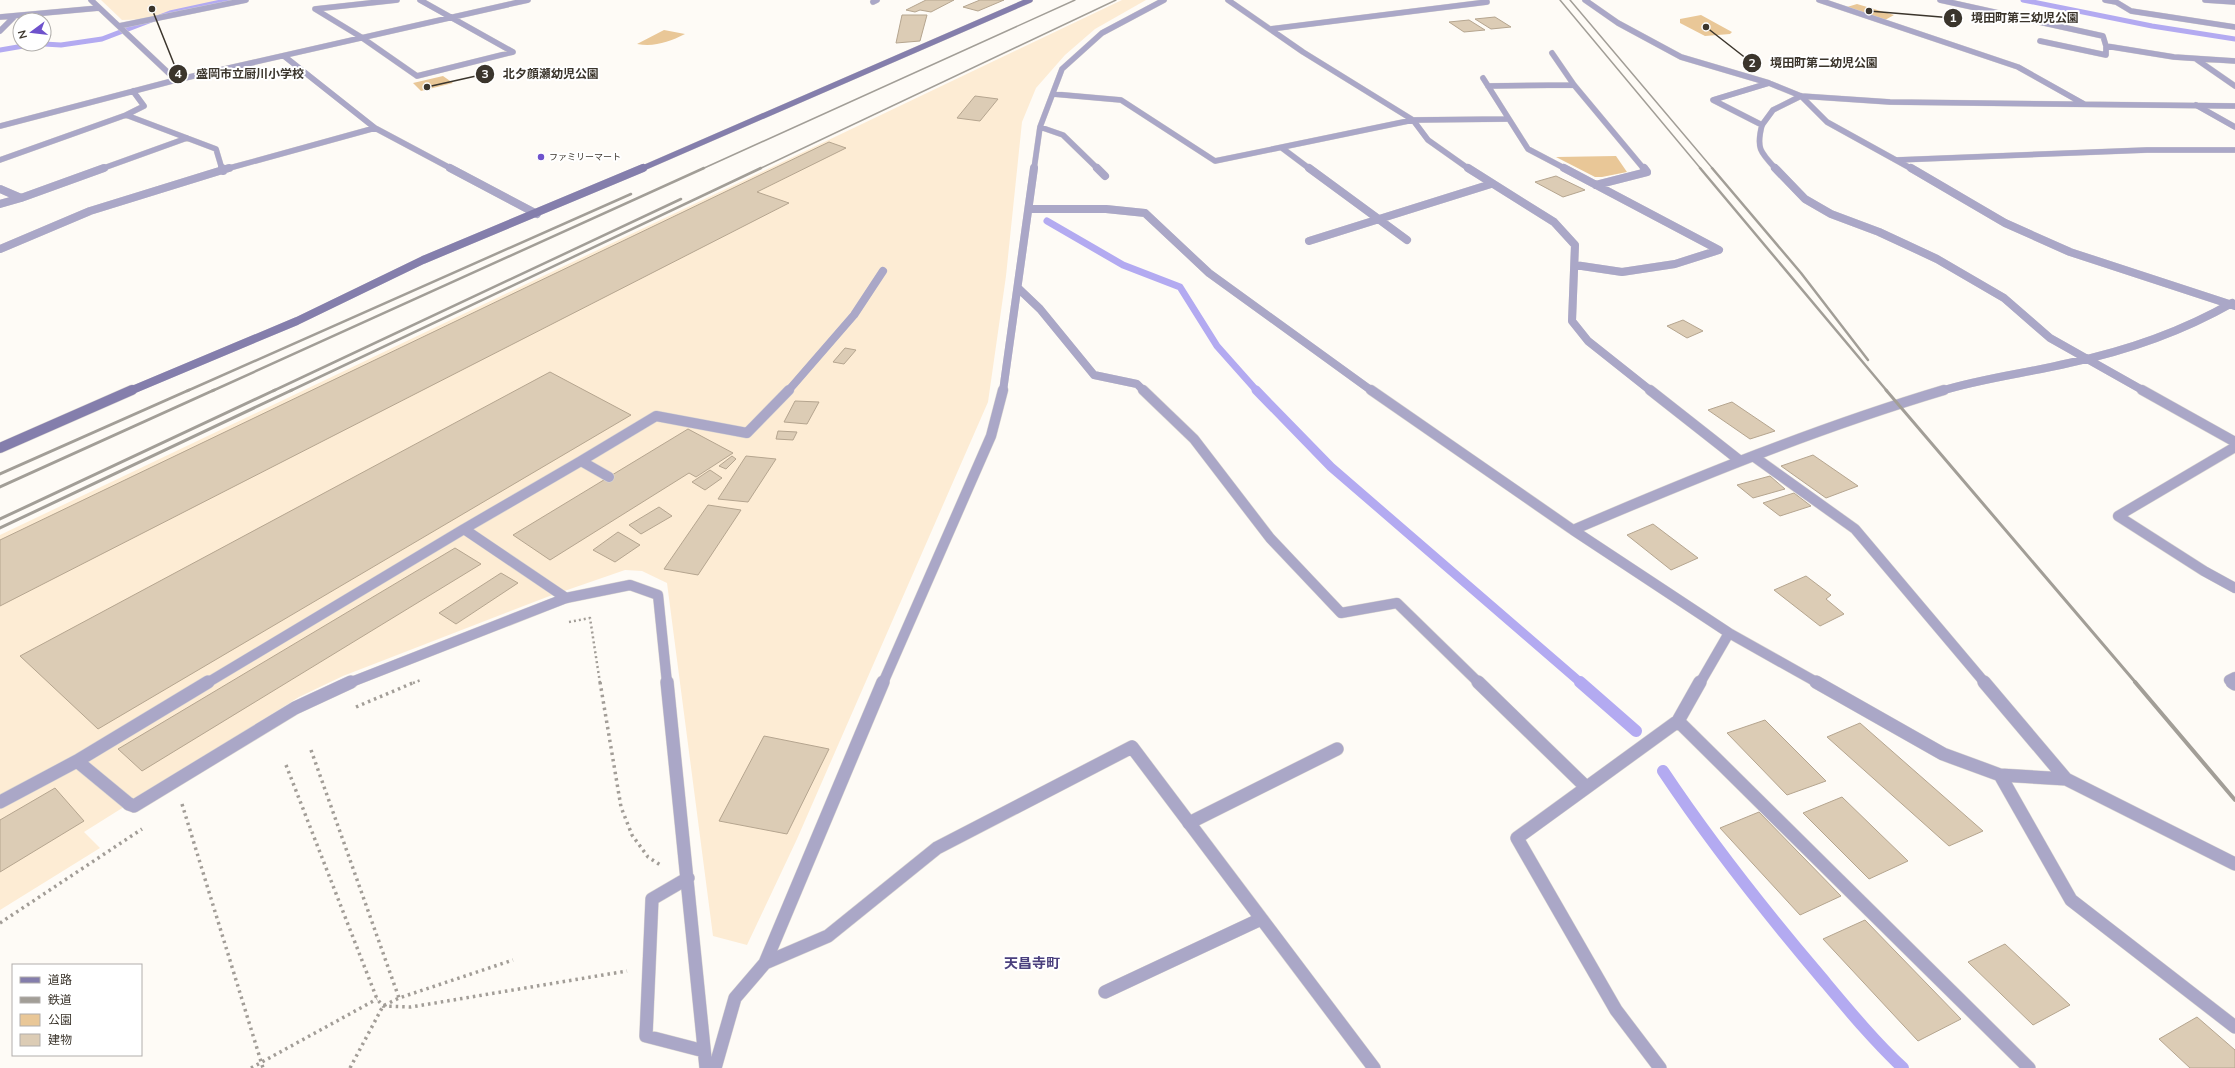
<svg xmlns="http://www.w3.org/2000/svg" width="2235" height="1068" font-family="Mulish,'Noto Sans JP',sans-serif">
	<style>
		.built { fill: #fdecd4 }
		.green { fill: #e9c797 }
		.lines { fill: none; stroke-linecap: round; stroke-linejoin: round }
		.stream-far3 { stroke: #b3aaf1; stroke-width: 5 }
		.stream-far2 { stroke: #b3aaf1; stroke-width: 7 }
		.stream-far1 { stroke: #b3aaf1; stroke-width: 9 }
		.stream { stroke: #b3aaf1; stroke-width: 12 }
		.building { fill: #dcccb5; stroke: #b5a58f }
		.lane-far3-casing { stroke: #dbd7d2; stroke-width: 6 }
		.lane-far2-casing { stroke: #dbd7d2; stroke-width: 8 }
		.lane-far1-casing { stroke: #dbd7d2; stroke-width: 11 }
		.lane-casing { stroke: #dbd7d2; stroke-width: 14 }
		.street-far3-casing { stroke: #dbd7d2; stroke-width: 6 }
		.street-far2-casing { stroke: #dbd7d2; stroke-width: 8 }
		.street-far1-casing { stroke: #dbd7d2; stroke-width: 11 }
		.street-casing { stroke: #dbd7d2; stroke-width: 14 }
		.secondary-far2-casing { stroke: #dbd7d2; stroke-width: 6 }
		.secondary-far1-casing { stroke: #dbd7d2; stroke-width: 8 }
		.secondary-casing { stroke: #dbd7d2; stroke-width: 11 }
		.path-far1 { stroke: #a29d97; stroke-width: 2.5; stroke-dasharray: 2 3; stroke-linecap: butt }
		.path { stroke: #a29d97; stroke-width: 3.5; stroke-dasharray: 2.5 4; stroke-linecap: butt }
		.lane-far3 { stroke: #aaa7c7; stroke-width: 5.5 }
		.lane-far2 { stroke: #aaa7c7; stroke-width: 8 }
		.lane-far1 { stroke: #aaa7c7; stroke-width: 10 }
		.lane { stroke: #aaa7c7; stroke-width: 13 }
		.street-far3 { stroke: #aaa7c7; stroke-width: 5.5 }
		.street-far2 { stroke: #aaa7c7; stroke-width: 8 }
		.street-far1 { stroke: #aaa7c7; stroke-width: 10 }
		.street { stroke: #aaa7c7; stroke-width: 13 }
		.secondary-far2 { stroke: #847eac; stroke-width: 5.5 }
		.secondary-far1 { stroke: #847eac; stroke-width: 8 }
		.secondary { stroke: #847eac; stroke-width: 10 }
		.rail-far3 { stroke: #a29e97; stroke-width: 1.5 }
		.rail-far2 { stroke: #a29e97; stroke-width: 2.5 }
		.rail-far1 { stroke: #a29e97; stroke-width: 3 }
		.rail { stroke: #a29e97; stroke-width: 4 }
		.poi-dot { fill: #6e52cc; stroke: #fff; stroke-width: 1.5 }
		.labels { text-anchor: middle; stroke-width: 4; stroke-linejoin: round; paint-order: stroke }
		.far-poi-label { font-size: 9px; fill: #3b352c; stroke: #fff; text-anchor: start }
		.near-neighbourhood-label { font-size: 14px; font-weight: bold; fill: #4a3f7d; stroke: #fff }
		.leader { fill: none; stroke: #3b352c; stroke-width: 1.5 }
		.callout-dot { fill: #3b352c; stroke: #fff; stroke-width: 1.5 }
		.mark-label { font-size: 12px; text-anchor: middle; font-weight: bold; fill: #fff }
		.callout-label { font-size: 12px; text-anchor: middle; font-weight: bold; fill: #3b352c; stroke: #fff; stroke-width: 4; stroke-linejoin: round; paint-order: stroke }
	</style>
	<rect width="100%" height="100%" fill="#fefbf6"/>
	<path class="built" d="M101,0H239L149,19L122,20Z
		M1122,0H1146L1095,29L1065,55L1036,88L1022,122L1006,276L988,402L797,839L747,945L713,936L667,583L642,571L625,570L547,597L343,676L299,697L84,832L100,848L0,910V535Z"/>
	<path class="green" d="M1857,4L1894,15L1885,20L1847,7Z
		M1701,15L1732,32L1730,34L1705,36L1680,23V19Z
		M664,30L685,34C669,42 655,47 637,44Z
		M443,76L453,83L421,91L413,83Z
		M1616,156L1627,172L1602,177H1595L1556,157Z"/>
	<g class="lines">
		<path class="stream-far3" d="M2023,0L2152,26L2235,39
			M44,44L61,45L102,39L170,13L230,0
			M0,50L35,44"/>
		<path class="stream-far2" d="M1047,221L1123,265L1180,287L1217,346L1257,391"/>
		<path class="stream-far1" d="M1256,390L1331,467L1581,683"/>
		<path class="stream" d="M1580,682L1636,731
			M1663,771C1711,843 1764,910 1820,976C1846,1007 1873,1040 1903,1068"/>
	</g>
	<path class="building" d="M926,0H954L931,12L920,10L915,12L906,10Z
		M980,0H1004L978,11L963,7Z
		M902,15H927L920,41L896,43Z
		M1495,17L1511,27L1491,29L1475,19Z
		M1469,20L1485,30L1464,32L1449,22Z
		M975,96L998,99L980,121L957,118Z
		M829,142L846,148L757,192L789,203L0,606V540Z
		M1556,176L1585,190L1563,197L1535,182Z
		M1683,320L1703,331L1687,338L1667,326Z
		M845,348L856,350L844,364L833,362Z
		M550,372L631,415L98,729L20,656Z
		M795,401L819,402L807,424L784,422Z
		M1732,402L1775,431L1750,439L1708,410Z
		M688,429L733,453L696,477L689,473L550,560L513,535Z
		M778,431L797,432L793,440L776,439Z
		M1813,455L1858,486L1826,498L1781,466Z
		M732,456L736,459L726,469L719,466Z
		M746,456L776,459L748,502L718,499Z
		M710,470L722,478L705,490L692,482Z
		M1770,476L1785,489L1753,498L1737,485Z
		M1794,493L1811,506L1780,516L1763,503Z
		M708,505L741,510L698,575L664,569Z
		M659,507L672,516L641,534L629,525Z
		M1653,524L1698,558L1671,570L1627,535Z
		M618,532L640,545L615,562L593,550Z
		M455,548L481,564L142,771L118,749Z
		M501,573L518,583L456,624L439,613Z
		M1806,576L1831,595L1826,599L1844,614L1820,626L1774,590Z
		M1765,720L1826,781L1787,795L1727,733Z
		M1860,723L1983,831L1949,846L1827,737Z
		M764,736L829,749L787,834L719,821Z
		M55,788L84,821L0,872V820Z
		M1842,797L1908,861L1869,879L1803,813Z
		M1759,812L1841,896L1800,915L1720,828Z
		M1865,920L1961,1019L1918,1041L1823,939Z
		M2005,944L2070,1005L2033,1025L1968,962Z
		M2197,1017L2235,1050V1068H2190L2159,1039Z"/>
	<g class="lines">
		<g class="lane-far3-casing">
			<path id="lane-far3" d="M2196,105L2235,127
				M1762,125L1773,110L1801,96"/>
		</g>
		<g class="lane-far2-casing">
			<path id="lane-far2" d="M788,391L854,315L883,271"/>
		</g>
		<g class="lane-far1-casing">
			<path id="lane-far1" d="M581,461L656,416L747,433L789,390
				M464,529L581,461L609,477
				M207,683L464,529L566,598"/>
		</g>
		<g class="lane-casing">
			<path id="lane" d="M77,761L208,682
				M0,802L77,761L129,804
				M1189,823L1337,749
				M1105,992L1261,919"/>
		</g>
		<g class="street-far3-casing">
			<path id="street-far3" d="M91,0L176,80
				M397,0L315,9L361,37L417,76L513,52L420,0
				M1228,0L1303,52L1413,120L1428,140L1469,169
				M1585,0L1618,23L1681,57L1769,83L1801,96L1827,122L1912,169
				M1819,0L2018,67L2084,104
				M1940,0L2103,36L2106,46L2174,57L2235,61
				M2105,0L2116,2L2131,11L2235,27
				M2205,0L2235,2
				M873,2L877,0
				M0,17L99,8
				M119,26L246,0
				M1270,29L1487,2
				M0,31L15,16
				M2040,41L2106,55V46
				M1552,53L1574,85L1644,169
				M284,56L375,128L452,169
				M2196,59L2235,86
				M1483,78L1528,149L1566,169
				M1769,83L1713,100L1762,125C1756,148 1760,152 1776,169
				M1488,86L1574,85
				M133,91L144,106L126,115L216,149L222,169
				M1053,94L1121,100L1215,161L1413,120L1507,119
				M1801,96L1890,102L2235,106
				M0,126L176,80L528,0
				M1040,127L1063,135L1098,169
				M1282,148L1310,169
				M0,160L126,115
				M1897,160L2147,150H2235
				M101,169L187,138
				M226,169L375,128
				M1034,169L1040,127L1062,69L1102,33L1164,0"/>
		</g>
		<g class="street-far2-casing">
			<path id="street-far2" d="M222,168L223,171
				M450,168L537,214
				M1097,168L1105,176
				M1309,168L1407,240
				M1468,168L1554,222L1575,245L1572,321L1588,341L1651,391
				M1564,168L1719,250L1675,264L1622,272L1575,265
				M1775,168L1805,199L1831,214L1879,232L1937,259L2004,298L2050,338L2144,391
				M1911,168L2005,223L2070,252L2235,306
				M1596,185L1647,172L1644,168
				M0,189L21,198L104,168
				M0,204L21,198
				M1030,209H1106L1145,213L1209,273L1372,391
				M1309,241L1491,184
				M0,249L90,211L229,168
				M1019,289L1040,309L1094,375L1137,384L1144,391
				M1003,391L1034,168
				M1941,391C1983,378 2027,373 2069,363C2126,351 2181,332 2232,303"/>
		</g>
		<g class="street-far1-casing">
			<path id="street-far1" d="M1143,390L1194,439L1270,538L1341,613L1397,603L1479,683
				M1371,390L1573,530L1729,633L1818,683
				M1650,390L1739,460
				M2142,390L2235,442
				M2235,447L2118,516L2204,571L2235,588
				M1753,456L1855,529L1985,683
				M1573,530C1695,478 1817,428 1944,390
				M349,683L566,598L630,585L658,595L667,683
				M883,683L991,436L1003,390
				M1700,683L1729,633
				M2234,683L2229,680L2235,677"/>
		</g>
		<g class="street-casing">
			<path id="street" d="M667,682L706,1068
				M1478,682L1586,787
				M1816,682L1943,754L2000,775L2066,779
				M1984,682L2066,779L2235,864
				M2232,682L2235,684
				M1678,721L2029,1068
				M2000,775L2071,900L2235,1027
				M129,804L134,806L295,708L351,682
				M688,878L652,899L646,1036L704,1051
				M765,963L828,936L937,848L1132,747L1374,1068
				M715,1068L735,998L765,963L883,682
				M1660,1068L1616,1010L1517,838L1678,721L1700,682"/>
		</g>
		<g class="secondary-far2-casing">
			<path id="secondary-far2" d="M641,169L1030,0"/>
		</g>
		<g class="secondary-far1-casing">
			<path id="secondary-far1" d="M130,391L297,321L423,260L643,168"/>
		</g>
		<g class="secondary-casing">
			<path id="secondary" d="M0,448L132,390"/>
		</g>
		<path class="path-far1" d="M569,622L590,618L600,683
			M413,683L421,680"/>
		<path class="path" d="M600,682L621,807L632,835L648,857L662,866
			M356,707L415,682
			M311,750L399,998
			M286,765L377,999L383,1006L411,1007L627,971
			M182,804L263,1068
			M0,923L142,829
			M251,1068L377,999
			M350,1068L383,1006L399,998L513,960"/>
		<use href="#lane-far3" class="lane-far3"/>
		<use href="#lane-far2" class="lane-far2"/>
		<use href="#lane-far1" class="lane-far1"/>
		<use href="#lane" class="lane"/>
		<use href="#street-far3" class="street-far3"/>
		<use href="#street-far2" class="street-far2"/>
		<use href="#street-far1" class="street-far1"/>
		<use href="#street" class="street"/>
		<use href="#secondary-far2" class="secondary-far2"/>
		<use href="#secondary-far1" class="secondary-far1"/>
		<use href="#secondary" class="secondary"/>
		<path class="rail-far3" d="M1560,0L1701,169
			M1570,0L1713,169
			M702,169L1075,0
			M759,169L1116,0"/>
		<path class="rail-far2" d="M1700,168L1887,391
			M1712,168L1801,273L1868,360
			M187,391L631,194
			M212,391L704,168
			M273,391L681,199
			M290,391L761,168"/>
		<path class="rail-far1" d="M1886,390L2136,683
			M0,474L189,390
			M0,487L214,390
			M0,519L275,390
			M0,528L292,390"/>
		<path class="rail" d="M2135,682L2235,800"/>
	</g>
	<circle class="poi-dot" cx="541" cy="157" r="4"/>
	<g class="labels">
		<g class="far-poi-label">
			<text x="549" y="160">ファミリーマート</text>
		</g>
		<g class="near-neighbourhood-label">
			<text x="1032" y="968">天昌寺町</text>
		</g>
	</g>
	<path class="leader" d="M1869 11L1953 18M1706 27L1752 63M427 87L485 74M152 9L178 74"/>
	<g class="callout-dot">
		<circle cx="1869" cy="11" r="4"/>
		<circle cx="1706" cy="27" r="4"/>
		<circle cx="427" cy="87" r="4"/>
		<circle cx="152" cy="9" r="4"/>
		<circle cx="1953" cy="18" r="10"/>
		<circle cx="1752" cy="63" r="10"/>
		<circle cx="485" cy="74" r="10"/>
		<circle cx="178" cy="74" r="10"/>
	</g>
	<g class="mark-label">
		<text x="1953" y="22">1</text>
		<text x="1752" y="67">2</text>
		<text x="485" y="78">3</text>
		<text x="178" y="78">4</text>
	</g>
	<g class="callout-label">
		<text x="2025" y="22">境田町第三幼児公園</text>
		<text x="1824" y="67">境田町第二幼児公園</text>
		<text x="551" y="78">北夕顔瀬幼児公園</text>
		<text x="250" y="78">盛岡市立厨川小学校</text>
	</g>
	<rect x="12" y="964" width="130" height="92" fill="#ffffff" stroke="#b1aeab"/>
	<rect x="20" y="977" width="20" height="6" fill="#847eac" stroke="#b1aeab"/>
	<text x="48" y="984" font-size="12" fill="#3b352c">道路</text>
	<rect x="20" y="997" width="20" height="6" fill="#a29e97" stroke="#b1aeab"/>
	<text x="48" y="1004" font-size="12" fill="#3b352c">鉄道</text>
	<rect x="20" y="1014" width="20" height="12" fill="#e9c797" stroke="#b1aeab"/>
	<text x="48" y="1024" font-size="12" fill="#3b352c">公園</text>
	<rect x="20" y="1034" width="20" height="12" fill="#dcccb5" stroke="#b1aeab"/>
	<text x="48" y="1044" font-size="12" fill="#3b352c">建物</text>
	<g transform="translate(32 32) rotate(255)"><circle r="19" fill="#ffffff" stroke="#b1aeab"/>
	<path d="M0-3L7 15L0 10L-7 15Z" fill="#6e52cc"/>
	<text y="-6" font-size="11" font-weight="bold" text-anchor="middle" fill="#3b352c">N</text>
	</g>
</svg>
